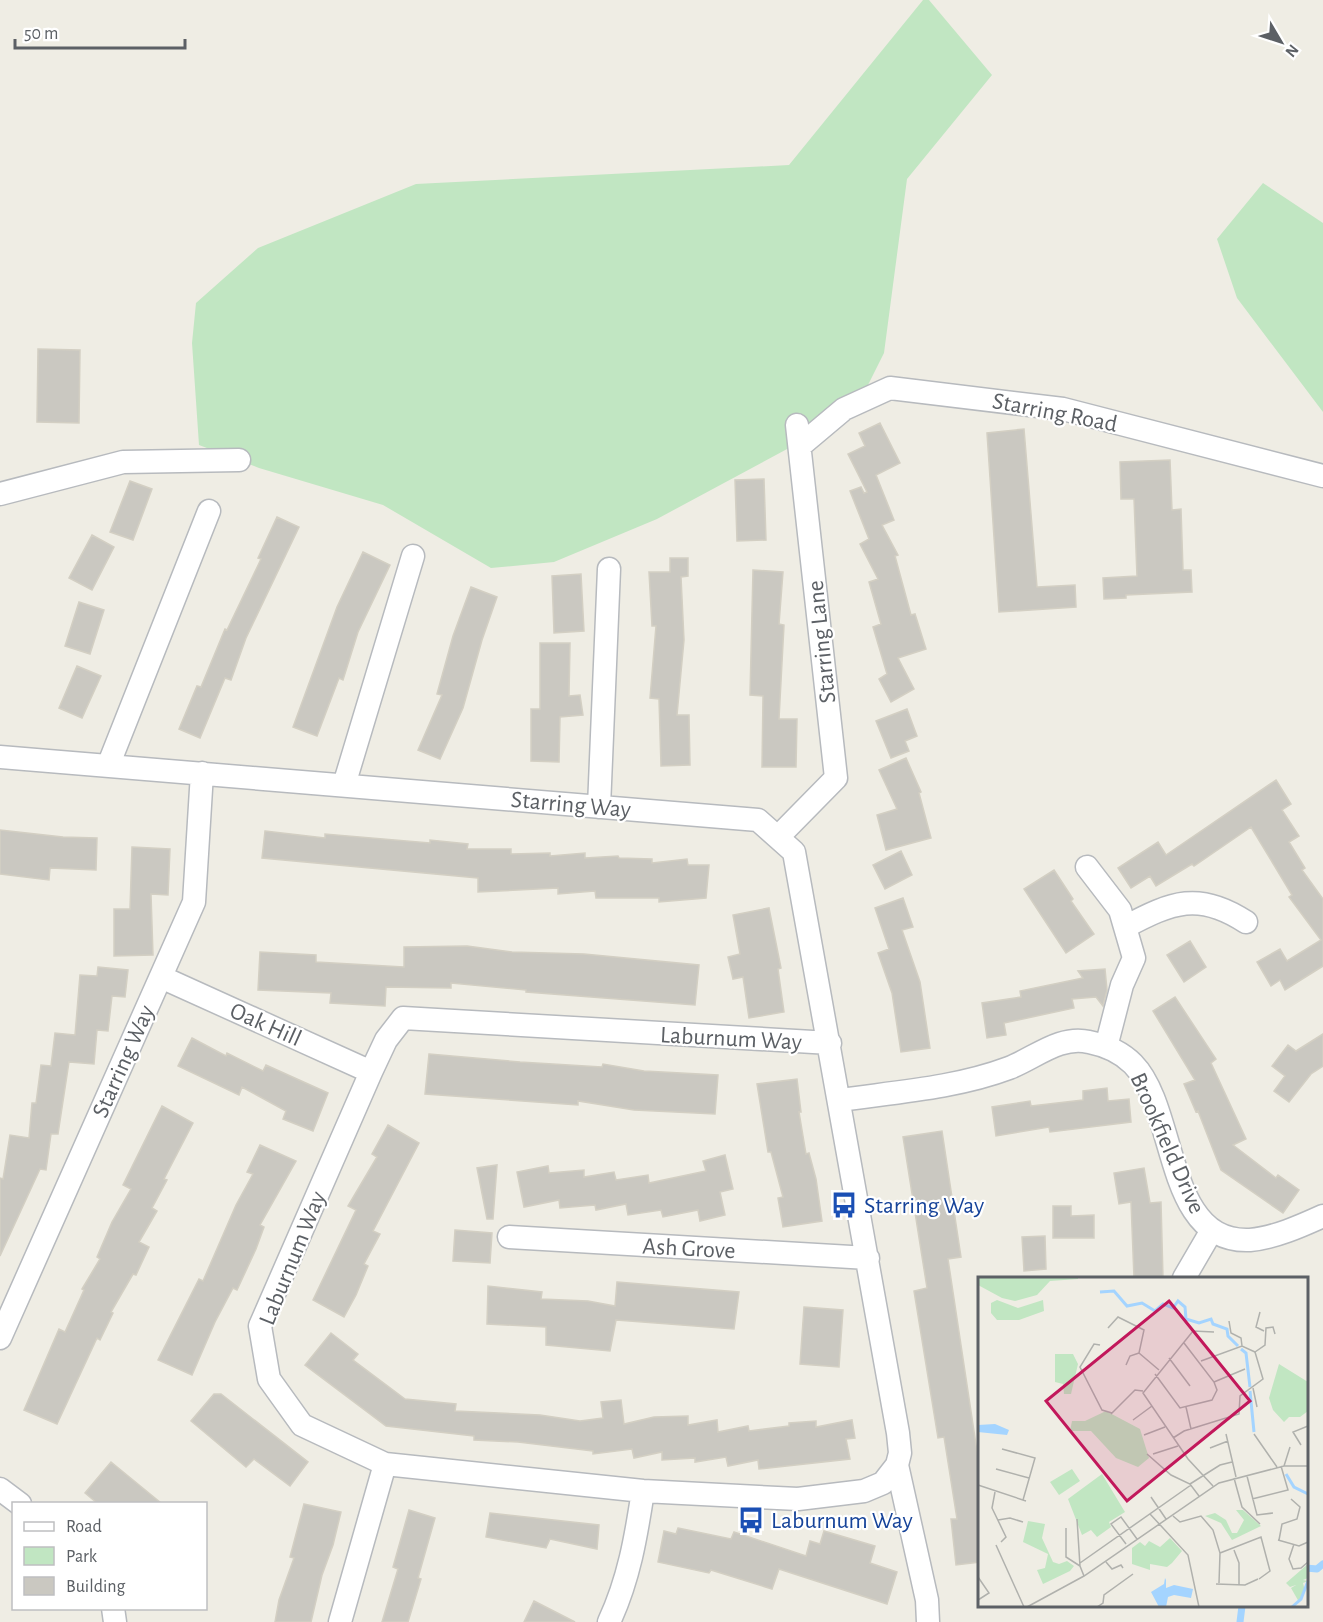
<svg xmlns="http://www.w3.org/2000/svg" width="1323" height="1622" font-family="'Alegreya Sans',sans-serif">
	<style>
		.green { fill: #c1e6c2 }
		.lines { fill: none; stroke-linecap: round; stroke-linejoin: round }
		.stream { stroke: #a4d4ff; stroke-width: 7 }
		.building { fill: #cac8c1; stroke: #d3cfc3; stroke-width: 1.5 }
		.street-casing { stroke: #b7babe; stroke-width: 25 }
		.street { stroke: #fff; stroke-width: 22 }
		.labels { text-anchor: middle; stroke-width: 4.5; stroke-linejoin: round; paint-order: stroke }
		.street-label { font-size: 24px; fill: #5c6065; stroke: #fff }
		.transit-label { font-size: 24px; fill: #164399; stroke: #fff; text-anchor: start }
		.inset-river { fill: none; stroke: #a4d4ff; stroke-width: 3 }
		.inset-road { fill: none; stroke: #b0b1ad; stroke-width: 1.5 }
		.view { fill: #c2185b; fill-opacity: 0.15; stroke: #c2185b; stroke-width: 3 }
		.inset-edge { fill: none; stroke: #5c6065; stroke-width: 3 }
	</style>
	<rect width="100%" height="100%" fill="#efede4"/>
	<path class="green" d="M923,0H929L992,75L907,179L884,353L854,413L657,519L554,562L491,568L383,505L259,468L199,445L192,343L196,303L258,248L416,184L789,165Z
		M1263,183L1323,223V412L1237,298L1217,239Z"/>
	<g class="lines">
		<path class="stream" d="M1306,1568L1317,1569L1323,1564
			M1240,1622L1242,1606"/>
	</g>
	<path class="building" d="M38,349L80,350L79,423L37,422Z
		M880,423L900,463L876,475L894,520L882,525L898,555L895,556L911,615L915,614L926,649L898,658L914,689L891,702L879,679L887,674L873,627L881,624L869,582L878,579L860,544L869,539L850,491L861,487L864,493L867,492L848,454L865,446L859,433Z
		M1024,429L1037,587L1075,585L1076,607L999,612L987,433Z
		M1170,460L1172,510L1181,509L1183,570H1191L1192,592L1126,595V598L1104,599L1103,578L1137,576L1134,499H1121L1120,462Z
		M764,479L766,540L737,541L735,480Z
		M130,481L152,489L133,540L110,532Z
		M277,517L299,527L246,638L231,680L225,678L200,738L179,729L197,686L201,687L225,629L227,630L261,559L258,558Z
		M92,535L114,547L92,590L69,578Z
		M363,552L390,565L358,632L343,680L339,678L317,736L293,727L337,607Z
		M670,558H688V576L681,577L684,640L677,715H689L690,765L661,766L659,699L650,698L656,626H652L649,572H670Z
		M753,570L783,572L779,624L784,625L779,719H797L796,767H762L763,696L750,695Z
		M581,574L584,631L554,633L552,576Z
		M471,587L497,597L482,640L463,708L440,759L418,750L442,695L437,694L453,636Z
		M79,602L104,610L90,654L65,646Z
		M540,643H570L569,696L580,695L583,715L560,717L559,762L531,761V709H540Z
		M77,666L101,676L82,718L59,708Z
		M907,709L917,736L905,741L909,751L891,758L876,721Z
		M906,758L921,792L919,793L931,838L886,850L877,815L897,809L879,770Z
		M1276,780L1291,804L1282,810L1299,836L1289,842L1305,868L1302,870L1323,899V966L1285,990L1280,980L1271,986L1257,962L1280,949L1287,961L1321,940L1289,897L1292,895L1251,827L1194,866L1192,864L1156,886L1150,876L1131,888L1118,868L1158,842L1166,855Z
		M0,830L63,837L97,838L96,870L50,868L49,880L0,874Z
		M265,831L325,838V834L430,843V840L468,844L467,849H511V854L550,853V856L585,853V858L618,856L619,858L652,859V863L687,859L688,865H709L706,898L659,902V898H596L595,891L558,894V888L478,892V878L262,858Z
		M132,847L170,849L168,895L151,894L153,955L114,956V909H130Z
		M901,851L912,875L885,889L873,865Z
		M1054,870L1073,899L1071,901L1094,934L1066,953L1024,889Z
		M903,898L913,927L902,930L920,982L930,1048L901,1052L892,993L878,953L889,949L875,908Z
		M769,908L781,968L778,969L784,1012L749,1018L743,977L733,979L728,957L740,954L733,915Z
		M1190,941L1206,967L1184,982L1167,955Z
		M467,946L512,952L584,954L699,965L695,1005L526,992V990L451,983V988L386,987L385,1006L330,1003L331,993L258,990L260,952L316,955V962L404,967V947Z
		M98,967L128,970L125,997L112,996L108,1031L97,1030L94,1064L69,1062L58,1134H51L46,1170L40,1169L0,1256V1178L3,1179L10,1135L29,1138L32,1103H36L41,1065L51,1066L55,1033L75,1035L80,975L97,976Z
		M1105,969L1107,990L1103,1006L1096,997L1072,999L1074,1008L1004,1023L1006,1035L987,1038L982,1003L1021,997L1020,991L1083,978L1078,971Z
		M1175,997L1216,1059L1211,1063L1246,1139L1233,1145L1276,1178L1278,1175L1299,1190L1283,1213L1221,1170L1198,1111L1196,1112L1184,1084L1195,1080L1153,1011Z
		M1323,1034V1066L1311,1074L1289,1102L1274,1091L1285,1076L1272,1066L1288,1045L1296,1051Z
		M192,1038L226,1056L227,1053L263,1071L266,1065L328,1093L313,1131L283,1119L286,1111L242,1087L239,1095L178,1066Z
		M429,1054L520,1062L602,1067L603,1064L644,1071L718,1075L715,1114L634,1110L578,1101V1105L425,1094Z
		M797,1079L801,1112H799L806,1154L809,1153L816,1179L822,1221L783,1227L778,1198L783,1197L771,1152H768L757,1084Z
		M1107,1088L1108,1101L1129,1099L1131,1122L1050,1132L1049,1127L996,1136L992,1107L1030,1101L1031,1106L1083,1100V1091Z
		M162,1106L193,1123L164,1179L167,1180L152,1208L157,1211L139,1242L149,1247L136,1275L133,1274L111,1312L113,1313L100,1340L97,1338L57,1424L24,1410L59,1329L65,1332L84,1290L82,1289L100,1259L97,1257L112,1222L131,1189L123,1185Z
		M388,1125L419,1143L373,1231L380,1234L364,1264L368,1266L356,1295L344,1317L313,1300L356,1210L348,1206L377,1157L372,1154Z
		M942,1131L961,1257L948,1259L980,1471V1562L956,1565L951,1519H957L944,1437L938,1438L914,1291L927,1288L903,1137Z
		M260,1145L296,1161L260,1225L264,1227L256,1249L237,1290L233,1288L215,1322L192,1375L158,1360L199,1279L203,1281L236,1205L253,1174L247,1172Z
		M725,1155L733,1189L720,1192L725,1215L700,1221L698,1210L663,1217L661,1210L628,1215L626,1204L596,1210L595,1205L560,1208L559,1200L524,1207L517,1172L548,1166L549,1173L584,1170V1177L614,1172L616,1180L648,1175L649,1183L706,1171L703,1161Z
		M497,1165L493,1219H487L477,1168Z
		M1144,1168L1150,1203L1161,1202L1163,1278H1134L1131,1202L1119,1204L1114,1173Z
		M1053,1206H1071V1216L1094,1215V1238H1053Z
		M455,1230L492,1233L490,1263L453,1261Z
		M1045,1236L1046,1269L1024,1271L1022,1237Z
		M617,1282L739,1292L734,1329L616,1320L610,1351L546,1345V1327L487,1324L488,1286L542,1292L541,1299L588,1301L615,1306Z
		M804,1307L843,1310L839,1367L800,1364Z
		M331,1333L358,1354L353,1360L405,1399L456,1404L455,1411L540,1415L580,1421L603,1418L601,1402L621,1400L624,1424L654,1417L688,1416V1425L717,1420L718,1432L748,1426L749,1431L789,1426V1423L816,1421V1427L852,1420L855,1438L846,1439L850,1459L759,1469L758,1460L728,1466L726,1457L695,1462V1458L662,1460V1452L634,1458L632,1449L593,1454V1451L518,1442L474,1440V1436L386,1426L305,1365Z
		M214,1394H221L308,1462L290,1486L254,1459L246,1467L191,1421Z
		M111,1462L161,1503H97L85,1493Z
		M304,1504L341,1512L333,1545L322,1575L311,1622H275L279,1600L294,1558L290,1557Z
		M409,1510L435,1518L418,1578L421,1579L408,1622H382L398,1569L393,1567Z
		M490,1513L599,1525L597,1549L550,1539L546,1548L486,1537Z
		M678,1528L731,1539L734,1532L806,1556L810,1541L820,1544L824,1531L875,1546L870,1563L897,1572L887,1604L779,1569L772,1589L711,1570L709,1573L658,1562L664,1531L676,1534Z
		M534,1601L575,1622H524Z"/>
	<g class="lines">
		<g class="street-casing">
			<path id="street" d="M800,446L844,409L890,388L1063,409L1323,476
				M0,494L123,462L239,460
				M0,757L758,820L794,852L898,1433L900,1453L897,1465L927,1600L928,1622
				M108,766L209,511
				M344,785L413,556
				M599,807L609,569
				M778,837L836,778L797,425
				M1087,867L1120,910L1134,958L1122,985L1106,1047
				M1125,927C1172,902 1199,891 1246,922
				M161,977L371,1072
				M830,1043L403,1018L386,1040L371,1072L260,1326L269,1379L302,1425L385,1464L643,1491L798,1499L864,1491L883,1483L897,1465
				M840,1100C896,1092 956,1088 1009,1068C1035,1058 1060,1035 1089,1042C1104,1045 1121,1052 1133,1064C1178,1110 1164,1244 1250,1240C1274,1238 1301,1226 1323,1216
				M509,1237L868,1258
				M1184,1278L1212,1230
				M0,1338L194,902L202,773
				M0,1489L20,1504
				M113,1608L115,1622
				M340,1622L385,1464
				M609,1622C629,1579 636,1537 643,1491"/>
		</g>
		<use href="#street" class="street"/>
	</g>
	<defs>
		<g id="bus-bare" transform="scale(2.07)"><path d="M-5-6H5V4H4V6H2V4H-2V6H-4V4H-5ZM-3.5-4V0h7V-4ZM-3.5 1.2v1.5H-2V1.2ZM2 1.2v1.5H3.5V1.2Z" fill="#1a4fb4" stroke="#fff" stroke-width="2.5" paint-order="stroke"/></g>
	</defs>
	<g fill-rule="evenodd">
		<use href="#bus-bare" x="844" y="1205"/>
		<use href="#bus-bare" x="751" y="1520"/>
	</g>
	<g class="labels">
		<g class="street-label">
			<text transform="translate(1055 412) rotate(11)" y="8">Starring Road</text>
			<text transform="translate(821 642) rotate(-96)" y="8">Starring Lane</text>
			<text transform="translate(571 804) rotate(5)" y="8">Starring Way</text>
			<text transform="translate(266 1024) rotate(24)" y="8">Oak Hill</text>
			<text transform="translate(731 1038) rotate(3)" y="8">Laburnum Way</text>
			<text transform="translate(123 1061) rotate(-66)" y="8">Starring Way</text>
			<text transform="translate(1168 1143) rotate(66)" y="8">Brookfield Drive</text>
			<text transform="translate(689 1248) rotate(3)" y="8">Ash Grove</text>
			<text transform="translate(292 1258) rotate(-68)" y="8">Laburnum Way</text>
		</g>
		<g class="transit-label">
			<text x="864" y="1213">Starring Way</text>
			<text x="771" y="1528">Laburnum Way</text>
		</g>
	</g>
	<g transform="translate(978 1277)">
		<rect width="330" height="330" fill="#efede4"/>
		<path d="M0,0H100V2L72,4L59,18L37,24L24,21L0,8ZM19,23L40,31L65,23L66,34L41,43H19L13,36V26ZM77,77H95L100,87L93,117H86L85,107L77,105ZM301,87L330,105V134L322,140H311L306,145L295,133L291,121ZM128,134L162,152L171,181L160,190L138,181L113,154H92L94,144H107ZM94,192L102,204L81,218L72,205ZM124,197L147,235L131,245L133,250L119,260L113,253L104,258L90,222ZM258,233H265L283,249L254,263L243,246L227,239L237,236L248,243L254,256H259L266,243ZM50,244L67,247L64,261L75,285L81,287L89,284L96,289L92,294L65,307L59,293L67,291L70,277L45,265ZM192,261L204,274L194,286L189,290L172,287V293L154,287V271L162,265L167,269L171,264L182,270ZM330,287V301L325,303L330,304L325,306L327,314L321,325L313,311L318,308L312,310L308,306Z" fill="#c1e6c2"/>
		<path d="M17,147L31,153L29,158L0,155V148ZM187,301L188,303V311L196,308L215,312L213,321L196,318L190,320L188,330H181L173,315L186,307Z" fill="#a4d4ff"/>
		<path class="inset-river" d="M122,15L136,14L149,29L164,26L177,34L185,27L195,31L200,24L207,30L208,42L221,46L233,42L235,47L249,52L250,59L260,69M263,72L268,76L272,110M272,114L276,155M308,197L316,210L330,217M314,330L323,322L330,304"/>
		<path class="inset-road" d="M282,35L278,50L286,54M251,44L253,56L263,61L264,69M130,51L140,40L166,53L161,76L181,93M122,68L116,67L102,90L124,133L134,136M277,75L287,68L288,51L295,50L297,57M191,81L212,109M223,84L264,69L277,75M148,88L152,79L161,76M177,97L202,131L234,123L239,113L236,105L206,66M236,105L267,92M275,111L279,130M208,130L213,152M133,137L157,113L165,114M155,143L174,129M248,157L258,200M276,157L299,190M166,158L187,150M195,161L206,154L261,137L262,119L285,102L277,75M323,168L315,155L330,149M232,171L250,164M24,172L57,181L45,223M169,177L193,198L212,207L221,219M175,177L200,169M306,189L312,170M18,192L51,201M269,199L279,238L295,236M256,201L264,230L282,247M212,207L242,188L254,185M0,208L48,224M235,209L210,182L165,116L215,54L236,55M17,215L14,231L28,260L23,265M173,220L188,242M274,222L310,213L303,189M172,237L210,278L221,330M195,239L202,245L223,239L235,253L242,276L241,306M99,242L102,289L106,299M20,243L32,241L45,245M88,251V280L102,289M300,263L321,269L330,265M301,263L304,247L319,242L322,230L313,222M148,267L133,247L143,240L159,262M316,267L311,282L315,292L323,291L330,285M18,268L46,330M256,273L261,286V308M242,276L283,260L292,294L281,302M128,285L134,292L143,288L145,291M102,286L213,208M0,300L11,316L0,323M238,307L267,308L280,302M49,330L106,299L241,206L306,189H330M119,330L125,326L126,318L155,297"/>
		<path class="view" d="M191,24L272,124L149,224L68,124Z"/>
		<rect width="330" height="330" class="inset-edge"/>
	</g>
	<rect x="12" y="1502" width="195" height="108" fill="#ffffff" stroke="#bebfc1" stroke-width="1.5"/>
	<rect x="24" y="1522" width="30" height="9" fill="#ffffff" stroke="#bebfc1" stroke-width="1.5"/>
	<text x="66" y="1532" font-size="18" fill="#5c6065">Road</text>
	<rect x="24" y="1547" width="30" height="18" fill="#c1e6c2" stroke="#bebfc1" stroke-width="1.5"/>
	<text x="66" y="1562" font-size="18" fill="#5c6065">Park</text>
	<rect x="24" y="1577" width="30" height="18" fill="#cac8c1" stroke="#bebfc1" stroke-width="1.5"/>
	<text x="66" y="1592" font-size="18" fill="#5c6065">Building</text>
	<g transform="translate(1281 42) rotate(129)" stroke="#ffffff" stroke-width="4.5" paint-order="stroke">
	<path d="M0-4.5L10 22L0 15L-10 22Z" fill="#5c6065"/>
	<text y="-9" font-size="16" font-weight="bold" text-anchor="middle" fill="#5c6065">N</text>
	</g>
	<path d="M15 39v9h170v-9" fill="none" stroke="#5c6065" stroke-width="3"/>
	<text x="24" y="39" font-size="18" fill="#5c6065" stroke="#ffffff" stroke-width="4.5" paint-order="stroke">50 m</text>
</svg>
